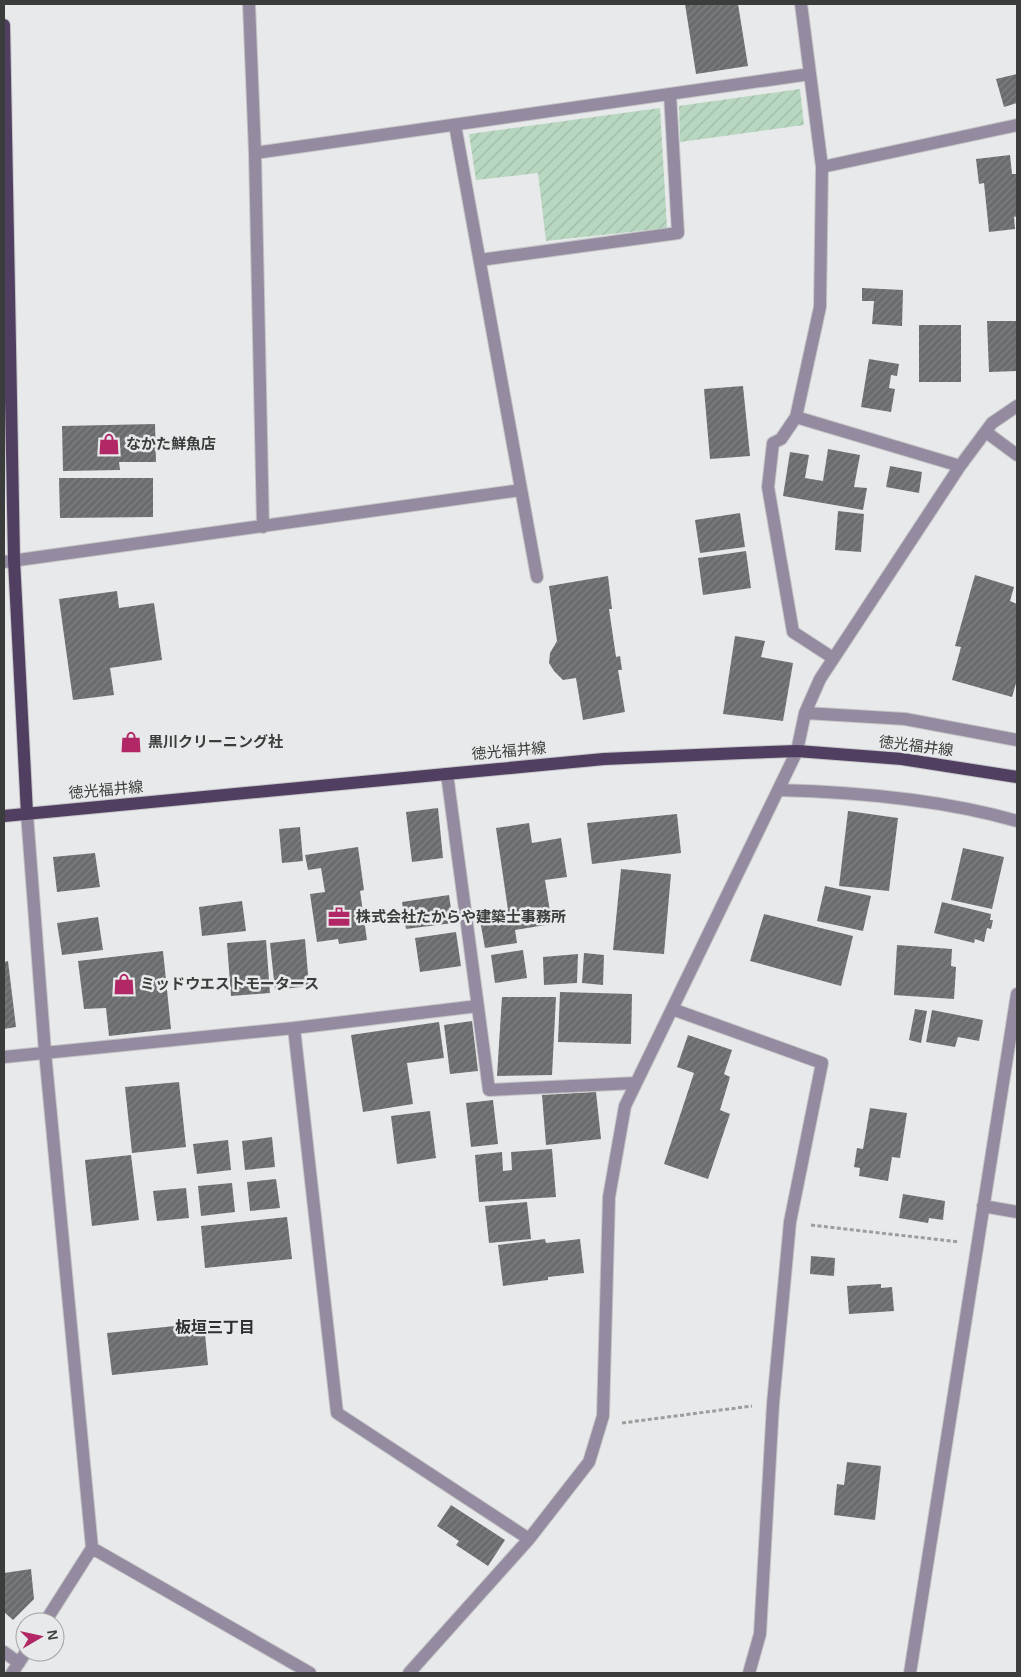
<svg xmlns="http://www.w3.org/2000/svg" width="1021" height="1677" font-family="Arial,'Noto Sans JP',sans-serif">
	<style>
		.garden { fill: url(#garden-furrows) }
		.building { fill: url(#building-hatch) }
		.lines { fill: none; stroke-linecap: round; stroke-linejoin: round }
		.minor-casing { stroke: #c5c6c7; stroke-width: 14 }
		.major-casing { stroke: #c5c6c7; stroke-width: 14 }
		.path { stroke: #9c9d9d; stroke-width: 3; stroke-dasharray: 4 2.5; stroke-linecap: butt }
		.minor { stroke: #958ba0; stroke-width: 12 }
		.major { stroke: #513f62; stroke-width: 12 }
		.labels { text-anchor: middle; stroke-width: 5; stroke-linejoin: round; paint-order: stroke }
		.poi-label { font-size: 15px; font-weight: bold; fill: #3b3c3c; stroke: #e8e9ea; text-anchor: start }
		.street-label { font-size: 15px; fill: #3b3c3c; stroke: #e8e9ea }
		.neighbourhood-label { font-size: 16px; font-weight: bold; fill: #2e2f30; stroke: #e8e9ea }
	</style>
	<defs>
		<pattern id="garden-furrows" width="10" height="10" patternUnits="userSpaceOnUse" patternTransform="scale(1.25)"><rect width="10" height="10" fill="#b8d7c0"/><path d="M-1 1l2-2M0 10L10 0M9 11l2-2" fill="none" stroke="#9fb9a6"/></pattern>
		<pattern id="building-hatch" width="6" height="6" patternUnits="userSpaceOnUse" patternTransform="scale(1.25)"><rect width="6" height="6" fill="#6b6c6d"/><path d="M-1 1l2-2M0 6l6-6M5 7l2-2" fill="none" stroke="#818283"/></pattern>
	</defs>
	<rect width="100%" height="100%" fill="#e8e9ea"/>
	<path class="garden" d="M800,89L804,125L680,142L679,106Z
		M660,108L667,228L546,241L538,173L476,180L469,134Z"/>
	<path class="building" d="M685,4H738L748,66L696,74Z
		M1017,74V103L1004,107L996,79Z
		M1010,155L1012,174H1017V216L1014,217L1015,229L989,232L984,183L979,184L976,159Z
		M862,288L903,290L902,326L872,324L874,301H862Z
		M987,321H1016L1017,371L989,372Z
		M919,325H961V382H919Z
		M869,359L899,364L897,376L891,375L889,388L895,389L891,412L861,407Z
		M743,386L750,456L710,459L704,389Z
		M155,424L156,462H119L120,470L63,471L62,426Z
		M828,449L860,455L854,487L867,488L863,510L783,496L790,452L809,455L805,478L823,481Z
		M890,466L922,472L919,493L886,487Z
		M59,478H153V517L60,518Z
		M838,511L864,514L861,552L835,550Z
		M740,513L745,547L700,553L695,520Z
		M746,551L751,588L703,595L698,558Z
		M975,575L1014,587L1010,601L1017,604V651L1016,657H1017V680L1012,697L952,680L961,647L955,646Z
		M608,576L612,609H609L616,657L620,656L622,670H618L625,712L583,720L576,678L563,680L554,671L549,663L550,653L557,641L549,586Z
		M117,591L119,608L154,603L162,660L110,668L114,695L73,700L59,599Z
		M735,636L765,641L761,657L793,663L783,721L723,714Z
		M438,808L443,858L412,862L406,812Z
		M848,811L898,818L889,891L839,886Z
		M677,814L681,853L592,864L587,823Z
		M529,823L532,843L561,838L567,877L545,880L552,924L515,930L517,943L485,948L479,915L508,910L496,828Z
		M300,827L303,861L282,863L279,829Z
		M358,847L364,890L360,891L367,940L339,944L338,939L317,942L310,894L325,892L321,868L308,870L305,855Z
		M963,848L1004,857L992,909L951,900Z
		M95,853L100,887L57,892L53,857Z
		M621,869L671,874L664,954L613,950Z
		M825,886L871,896L863,931L817,921Z
		M449,895L453,923L406,929L402,902Z
		M242,901L246,931L202,936L199,907Z
		M942,902L991,914L990,920H993L991,929L987,928L984,942L975,939L974,943L934,933Z
		M764,914L853,936L841,986L750,961Z
		M98,917L103,950L62,955L57,923Z
		M456,932L461,966L420,972L415,938Z
		M305,939L309,986L275,990L270,943Z
		M266,940L270,993L231,996L227,943Z
		M897,945L952,949L951,966L956,967L954,999L894,995Z
		M523,950L527,978L495,983L491,955Z
		M163,951L171,1029L109,1036L106,1008L84,1009L78,961Z
		M584,953L604,955L603,985L582,983Z
		M578,954L577,983L544,985L543,957Z
		M8,961L16,1027L4,1029V962Z
		M560,992L632,994L631,1044L558,1042Z
		M502,997H556L552,1075L497,1076Z
		M915,1009L927,1011L921,1043L909,1040Z
		M932,1010L983,1020L979,1041L958,1037L955,1047L926,1042Z
		M472,1021L478,1071L450,1074L444,1025Z
		M439,1022L444,1058L407,1063L413,1104L363,1112L351,1035Z
		M688,1035L732,1050L724,1074L730,1077L720,1110L730,1114L708,1179L664,1164L694,1073L677,1067Z
		M179,1082L186,1147L132,1153L125,1087Z
		M596,1092L601,1139L546,1145L542,1095Z
		M493,1100L498,1144L471,1147L466,1103Z
		M870,1108L907,1113L900,1158L892,1157L888,1181L859,1176L860,1168L854,1167L857,1148L863,1149Z
		M430,1111L436,1158L397,1164L391,1116Z
		M272,1137L275,1167L245,1170L242,1141Z
		M228,1140L231,1170L197,1174L193,1144Z
		M552,1149L556,1197L479,1202L475,1155L502,1152L503,1171L512,1170L511,1152Z
		M131,1155L139,1220L92,1226L85,1160Z
		M276,1179L280,1208L250,1211L247,1182Z
		M232,1183L235,1212L201,1216L198,1186Z
		M186,1188L189,1218L157,1221L153,1191Z
		M903,1194L945,1201L943,1220L929,1218L928,1223L899,1218Z
		M527,1202L531,1239L489,1243L485,1206Z
		M287,1217L292,1259L205,1268L201,1226Z
		M545,1239L546,1243L580,1239L584,1273L548,1277V1280L503,1286L498,1245Z
		M811,1256L835,1258L834,1276L810,1274Z
		M881,1284V1288L892,1287L894,1311L849,1314L847,1286Z
		M204,1323L208,1365L112,1375L107,1333Z
		M847,1462L881,1466L875,1520L834,1515L837,1484L844,1485Z
		M451,1505L505,1540L488,1566L456,1545L459,1541L437,1526Z
		M31,1569L34,1599L13,1620L4,1612V1573Z"/>
	<g class="lines">
		<g class="minor-casing">
			<path id="minor" d="M249,4L255,153L263,527
				M801,4L822,167L820,307L796,417L960,466
				M455,125L537,577
				M255,153L810,74
				M822,167L1017,125
				M480,260L678,233L670,94
				M796,417L781,439L773,443L768,487L793,632L833,658
				M986,432L1017,455
				M4,562L521,490
				M805,713L905,719L1017,740
				M447,774L489,1090L636,1083
				M778,790C858,792 940,799 1017,821
				M27,814L45,1052L92,1548L45,1622
				M672,1009L822,1063L790,1222L773,1404L760,1634L749,1673
				M294,1028L478,1006
				M4,1057L294,1028L337,1413L529,1539
				M983,1206L1017,1212
				M92,1548L310,1673
				M4,1652L19,1663
				M12,1673L26,1652
				M409,1673L529,1539L589,1462L603,1416L609,1197L625,1106L797,751L805,713L820,679L960,466L992,423L1017,406
				M910,1673L1017,994"/>
		</g>
		<g class="major-casing">
			<path id="major" d="M4,25L14,560L27,814
				M4,816L604,759L742,753L797,751L902,759L1017,777"/>
		</g>
		<path class="path" d="M811,1225L959,1242
			M622,1423L752,1406"/>
		<use href="#minor" class="minor"/>
		<use href="#major" class="major"/>
	</g>
	<defs>
		<g id="shop-bare" transform="scale(1.725)"><path d="M-5-2.5h2.3a2.7 3.5 0 0 1 5.4 0H5L5.5 6h-11ZM-1.5-2.5h3a1.5 2.3 0 0 0-3 0Z" fill="#b22867" stroke="#e8e9ea" stroke-width="2.5" paint-order="stroke"/></g>
		<g id="office-bare" transform="scale(1.725)"><path d="M-6-3h4V-5.5h4V-3h4V5H-6ZM-1-4.5V-3h2v-1.5ZM-6 0V1H6V0Z" fill="#b22867" stroke="#e8e9ea" stroke-width="2.5" paint-order="stroke"/></g>
	</defs>
	<g fill-rule="evenodd">
		<use href="#shop-bare" x="109" y="444"/>
		<use href="#shop-bare" x="131" y="742"/>
		<use href="#office-bare" x="339" y="917"/>
		<use href="#shop-bare" x="124" y="984"/>
	</g>
	<g class="labels">
		<g class="poi-label">
			<text x="126" y="449">なかた鮮魚店</text>
			<text x="148" y="747">黒川クリーニング社</text>
			<text x="356" y="922">株式会社たからや建築士事務所</text>
			<text x="140" y="989">ミッドウエストモータース</text>
		</g>
		<g class="street-label">
			<text transform="translate(916 746) rotate(7)" y="5">徳光福井線</text>
			<text transform="translate(509 751) rotate(-5)" y="5">徳光福井線</text>
			<text transform="translate(106 790) rotate(-5)" y="5">徳光福井線</text>
		</g>
		<g class="neighbourhood-label">
			<text x="215" y="1333">板垣三丁目</text>
		</g>
	</g>
	<rect width="1021" height="1677" fill="none" stroke="#3b3c3c" stroke-width="10"/>
	<g transform="translate(40 1637) rotate(81)"><circle r="24" fill="#e8e9ea" stroke="#a3a4a4"/>
	<path d="M0-4L9 19L0 12L-9 19Z" fill="#b22867"/>
	<text y="-8" font-size="14" font-weight="bold" text-anchor="middle" fill="#3b3c3c">N</text>
	</g>
</svg>
